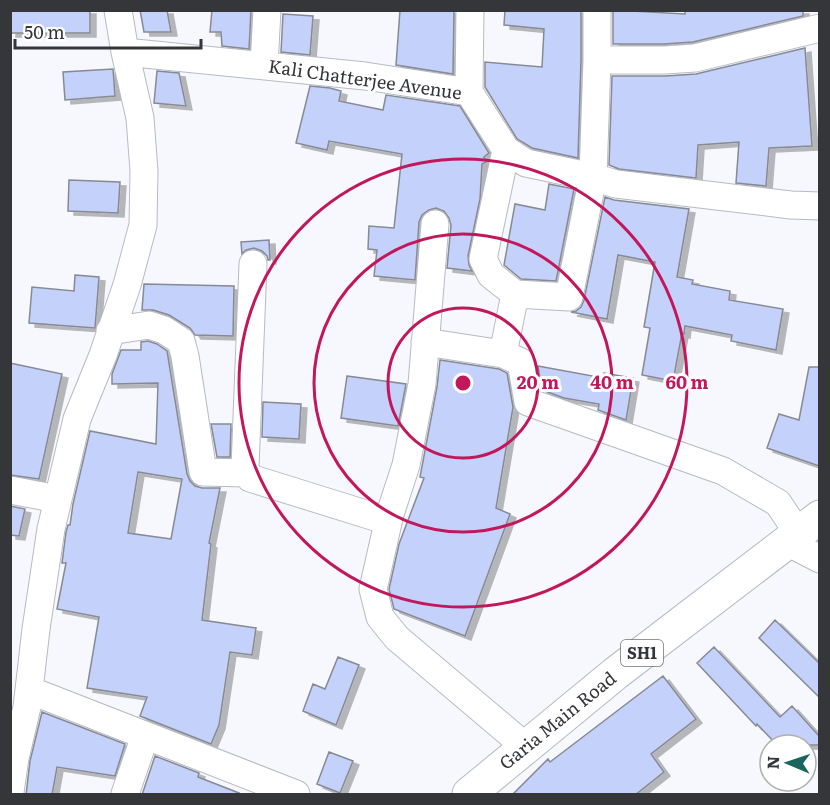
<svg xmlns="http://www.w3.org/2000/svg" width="830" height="805" font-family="Literata,serif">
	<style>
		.building { fill: #c3d1fb; stroke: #878a93; stroke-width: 1.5; fill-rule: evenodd; filter: url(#shadow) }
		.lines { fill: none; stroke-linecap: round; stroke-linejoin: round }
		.minor-casing { stroke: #b7bac4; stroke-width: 29 }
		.major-casing { stroke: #b7bac4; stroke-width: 35 }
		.minor { stroke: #fff; stroke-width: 27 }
		.major { stroke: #fff; stroke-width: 33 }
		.ring { fill: none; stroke: #c2185b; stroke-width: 3 }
		.labels { text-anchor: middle; stroke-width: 6; stroke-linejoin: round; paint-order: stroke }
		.shield { fill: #fff; stroke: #717274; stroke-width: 1.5 }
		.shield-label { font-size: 16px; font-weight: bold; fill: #343639 }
		.street-label { font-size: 18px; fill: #343639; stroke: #fff }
		.centre { fill: #c2185b; stroke: #fff; stroke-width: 3 }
		.ring-label { font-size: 18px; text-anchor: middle; font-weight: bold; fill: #c2185b; stroke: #fff; stroke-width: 6; stroke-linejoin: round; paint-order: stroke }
	</style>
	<defs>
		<filter id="shadow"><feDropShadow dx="6" dy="4" stdDeviation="0" flood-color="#0004"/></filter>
	</defs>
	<rect width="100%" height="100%" fill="#f6f8fe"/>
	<path class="building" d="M10,10H90V33H10Z
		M140,10H167L171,32H144Z
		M212,10H251L249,49L222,46L221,32H210Z
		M400,10H454L453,74L396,65Z
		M505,10H581V60L578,158L532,148L517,139L485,87V62L542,67L544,29L504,25Z
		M613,10L685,14V10H803V16L693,42L664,44H613Z
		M283,14L313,16L310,55L281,52Z
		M805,48L812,146L769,148L766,186L736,183L739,142L698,145L696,178L619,169L609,165L612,76H665L696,74Z
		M113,69L115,96L65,100L63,72Z
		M157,71L179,73L186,106L154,103Z
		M310,86L330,88L341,91L339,101L383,110L386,95L460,106L489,153L484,157L486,162L482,164L480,199L468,256L469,265L472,271L447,268L451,225L449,218L444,211L436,208L429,210L422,215L419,222L415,280L374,276L377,250L368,249L369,226L394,228L402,154L329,141L327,150L296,143Z
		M69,180L120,182L118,213L68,211Z
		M549,184L574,189L556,281L521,279L504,265L515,204L545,210Z
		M605,197L614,200L689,209L677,277L693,280L692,284L730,291L729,300L783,309L776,350L731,341L732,335L685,326L684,334L682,333L673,381L642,375L650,328L644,327L655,262L618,255L607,319L571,312L576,311L581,307L584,300Z
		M269,240L270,260H268L267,256L262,251L254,248L246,250L242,254L241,242Z
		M75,275L99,277L95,328L29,323L32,287L74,291Z
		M144,284L234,286L233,336L195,335L190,328L169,315L153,310H142Z
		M148,341L157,344L167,351L187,474L190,481L195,486L202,488H220L209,543L211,544L202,620L256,628L252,655L230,652L219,725L211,744L140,716L147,697L87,688L99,617L57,609L66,563H62L66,532L68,525H70L73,504L90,431L156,444L158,383L112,384V374L121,350H141V342ZM138,472L182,479L171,539L128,533Z
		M440,360L499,369L507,373L513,407L496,508L510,514L465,636L394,609L389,589L399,544L424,478L420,477L437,387Z
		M10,363L62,374L39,479L10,475Z
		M538,366L603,378L604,373L633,378L626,420L598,410L599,404L564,398L542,390Z
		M809,367H819V466L767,448L779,414L799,420Z
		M347,376L406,384L398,426L341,418Z
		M263,402L301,404L299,439L262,437Z
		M211,424H231L230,457H217Z
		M10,506L25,509L19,536L10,535Z
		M775,620L819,663V697L759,638Z
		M714,647L780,717L792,706L819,736V745H777L757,724L756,726L697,663Z
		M338,657L359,665L336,725L303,711L313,684L325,689Z
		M663,676L696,719L651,754L664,772L635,795H512L548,759L550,762Z
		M42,712L125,744L115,776L57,767L52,795H26L30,761Z
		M329,752L353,761L340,793L317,784Z
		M155,756L199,773L198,777L239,793L238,795H142Z"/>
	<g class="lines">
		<g class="minor-casing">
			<path id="minor" d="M125,52L365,76L469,92L506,150L526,163L593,177L616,184L791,205L820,206
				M597,60H665L695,58L820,28
				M264,66L267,10
				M469,92L470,10
				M506,150L483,259L491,275L515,294L569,297L593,177L597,60V10
				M435,224L422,384L406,465L390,514L373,589L380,617L397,638L526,747
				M253,264L245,468L250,478L388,521
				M110,331L149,325L164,330L181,341L185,356L203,472L247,473
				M425,342L503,354L515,294
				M503,354L521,362L528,402L723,471L778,503L798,533
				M10,490L58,499
				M787,542L820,559
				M29,690L296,794
				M10,792L15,758L27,707L36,629L51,529L77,419L103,355L127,285L143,225L144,171L140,118L125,52L118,10
				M125,794L145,736"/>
		</g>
		<g class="major-casing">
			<path id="major" d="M469,794L616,673L820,517"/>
		</g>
		<use href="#minor" class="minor"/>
		<use href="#major" class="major"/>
	</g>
	<g class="ring">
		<circle cx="463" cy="383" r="75"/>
		<circle cx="463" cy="383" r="149"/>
		<circle cx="463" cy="383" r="224"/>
	</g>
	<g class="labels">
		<rect class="shield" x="621" y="640" width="42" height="26" rx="4.5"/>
		<g class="shield-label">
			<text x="642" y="659">SH1</text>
		</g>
		<g class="street-label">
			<text transform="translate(365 80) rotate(8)" y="6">Kali Chatterjee Avenue</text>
			<text transform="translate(558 721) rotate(-39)" y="6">Garia Main Road</text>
		</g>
	</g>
	<circle cx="463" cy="383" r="9" class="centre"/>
	<g class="ring-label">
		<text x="538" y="389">20 m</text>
		<text x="612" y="389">40 m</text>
		<text x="687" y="389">60 m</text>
	</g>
	<rect width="830" height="805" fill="none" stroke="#343639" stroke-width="24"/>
	<g transform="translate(788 763) rotate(272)"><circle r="28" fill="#ffffff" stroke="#aeafb0" stroke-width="1.5"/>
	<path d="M0-4.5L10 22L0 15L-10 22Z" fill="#1a655e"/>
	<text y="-9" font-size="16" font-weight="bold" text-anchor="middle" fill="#343639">N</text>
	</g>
	<path d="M15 39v9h186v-9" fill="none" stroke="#343639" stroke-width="3"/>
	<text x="24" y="39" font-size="18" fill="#343639" stroke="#ffffff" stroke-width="4.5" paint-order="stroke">50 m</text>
</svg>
